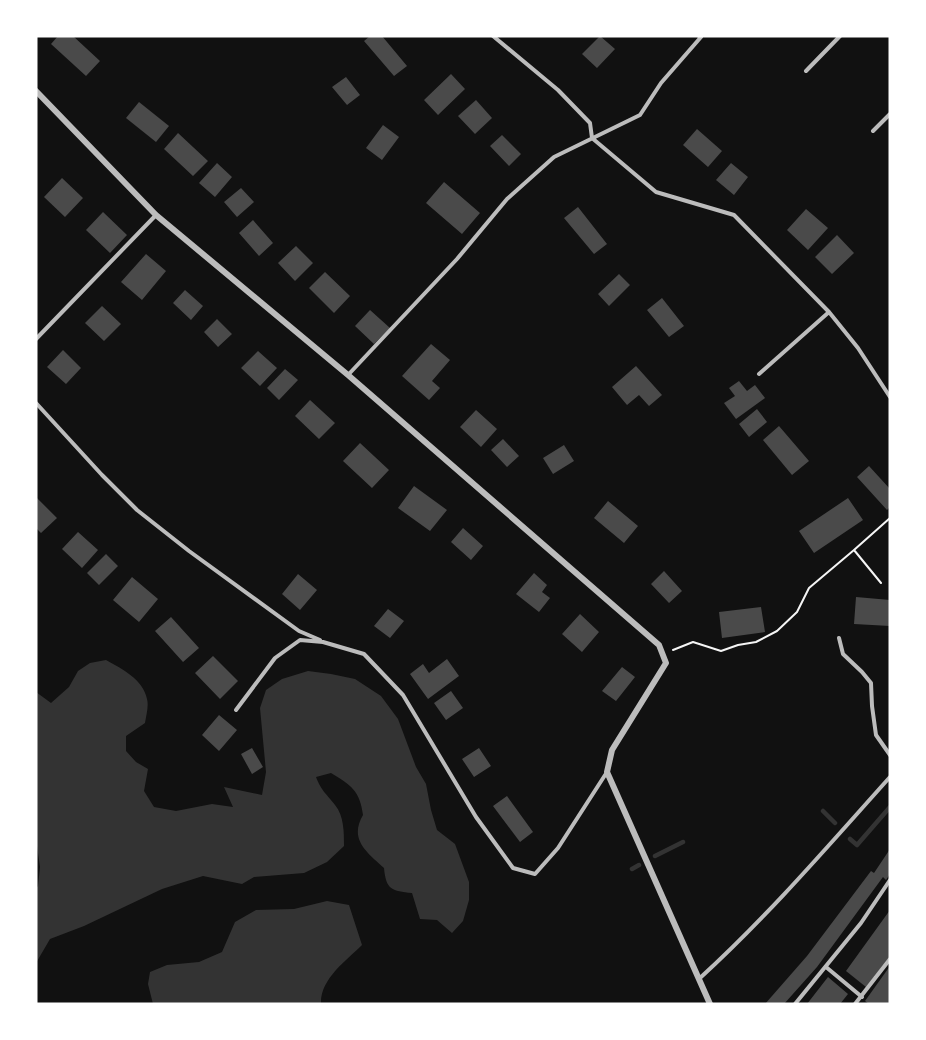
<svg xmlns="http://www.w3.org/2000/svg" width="926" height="1040" font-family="'Playfair Display',serif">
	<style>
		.water { fill: #333 }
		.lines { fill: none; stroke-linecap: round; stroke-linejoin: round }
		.stream { stroke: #333; stroke-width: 4.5 }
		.building { fill: #4a4a4a }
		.path { stroke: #f5f5f5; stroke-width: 2 }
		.service { stroke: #bcbcbc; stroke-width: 4 }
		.minor { stroke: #bcbcbc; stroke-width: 6 }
	</style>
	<rect width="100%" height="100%" fill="#111"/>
	<path class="water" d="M106,660C122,669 143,679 147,699C149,706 146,716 145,723L126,736V751L136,762L148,769L144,791L154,807L176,811L212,804L233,807L224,787L262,795L266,772L260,708L266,690L282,679L308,671L331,674L355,679L381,696L398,719L416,767L426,784L431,810L437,830L455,844L469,882V900L463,921L452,933L437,920L420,919L412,893C392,891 386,890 384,868C366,852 349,839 363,815C360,791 351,785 331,773L316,777C322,792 326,793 335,805C344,816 344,832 344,846L327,862L304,873L254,877L242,884L203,876L162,889L84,926L50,939L36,963V889L38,886L40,867L36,839V692L51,703L69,687L78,671L90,663Z
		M327,901L349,905L362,945C346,961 320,979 321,1004H153L148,984L150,972L167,965L199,962L222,952L235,922L256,910L294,909Z"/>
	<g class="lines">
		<path class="stream" d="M823,811L835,823
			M850,839L857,845L890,807
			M655,856L683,842
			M632,869L639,865"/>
	</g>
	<path class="building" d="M58,36H73L100,61L86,76L51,44Z
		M370,36H382L407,66L394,76L364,41Z
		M600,36L615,49L597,68L582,54Z
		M451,74L465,89L438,115L424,100Z
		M346,77L360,95L347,105L332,87Z
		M476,100L492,118L475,134L458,116Z
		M139,102L169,126L156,142L126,118Z
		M383,125L399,137L382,160L366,148Z
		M697,129L722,151L708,167L683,145Z
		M178,133L208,161L193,176L164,149Z
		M502,135L521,154L509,166L490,146Z
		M217,163L232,177L215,197L199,183Z
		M731,163L748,177L734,195L716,180Z
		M62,178L83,198L65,217L44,197Z
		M444,182L480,213L462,234L426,203Z
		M241,188L254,202L237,217L224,202Z
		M578,207L607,244L594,254L564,218Z
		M806,209L828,228L808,250L787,230Z
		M103,212L127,235L110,253L86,230Z
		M253,220L273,243L259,256L239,233Z
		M837,235L854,253L832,274L815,257Z
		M296,246L313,263L295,281L278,263Z
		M146,254L166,271L142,300L121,282Z
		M325,272L350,296L334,313L309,288Z
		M619,274L630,285L609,306L598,294Z
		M185,290L203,306L191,320L173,303Z
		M662,298L684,326L669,337L647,310Z
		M102,306L121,324L104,341L85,323Z
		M370,310L390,328L374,344L355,326Z
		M217,319L232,334L218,347L204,332Z
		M431,344L450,360L432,381L440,388L429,400L402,376Z
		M63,350L81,368L66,384L47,367Z
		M258,351L277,368L260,386L241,368Z
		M636,366L662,395L649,406L639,395L627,405L612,387Z
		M285,369L298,380L279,400L267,388Z
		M739,381L747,391L755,385L765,398L736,419L724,403L735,396L729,388Z
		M310,400L335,423L319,439L295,416Z
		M757,409L767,422L749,437L739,424Z
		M476,410L497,429L481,447L460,427Z
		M779,426L809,461L792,475L763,440Z
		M503,439L519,456L507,467L491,450Z
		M360,443L389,470L372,488L343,461Z
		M564,445L574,461L553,474L543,458Z
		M869,466L890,489V507L887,510L857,477Z
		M414,486L447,510L430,531L398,508Z
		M36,497L57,518L41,533L36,528Z
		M848,498L863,520L814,553L799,531Z
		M608,501L638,526L624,543L594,518Z
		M463,528L483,546L471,560L451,542Z
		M78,532L98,550L82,568L62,549Z
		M106,554L118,566L99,585L87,573Z
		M664,571L682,591L669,603L651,584Z
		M534,573L547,585L542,592L550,598L539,612L516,594Z
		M298,574L317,590L300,610L282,594Z
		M132,577L158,599L139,622L113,600Z
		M856,597L890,600V626L854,624Z
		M761,607L765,632L722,638L719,612Z
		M388,609L404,621L390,638L374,626Z
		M580,614L599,632L582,652L562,634Z
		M171,617L199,648L183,662L155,631Z
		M213,656L238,681L220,699L195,673Z
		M447,659L459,676L428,699L410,674L423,664L429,673Z
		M622,667L635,677L616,701L602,691Z
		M451,691L463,708L446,720L434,703Z
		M219,715L237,730L219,751L202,735Z
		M252,748L263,767L252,774L241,754Z
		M479,748L491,766L474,777L462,759Z
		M507,796L533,832L520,842L493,806Z
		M890,849V874L886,880L883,877L817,967L784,1004H765L807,956L871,871L874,873Z
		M890,910V956L866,987L846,971Z
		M890,966V1004H869L865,1001Z
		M828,977L848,994L840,1004H807Z"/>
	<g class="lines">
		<path class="path" d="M881,583L854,550L890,518
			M673,650L693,642L721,651L738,645L756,642L777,631L797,612L809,588L854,550"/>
		<path class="service" d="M493,36L558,90L590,123L592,138L656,192L734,215L829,312
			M806,71L840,36
			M873,131L890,114
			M36,339L156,215
			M759,374L829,312L858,348L890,397
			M348,375L457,259L507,199L554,157L640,115L661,83L701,37L699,36
			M36,403L102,475L137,510L189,551L299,631L320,640
			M839,638L843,654L862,672L871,683L872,706L876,735L890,755
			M236,710L275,658L300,640L323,642L364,654L403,695L476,817L513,868L535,874L558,848L607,772
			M826,967L862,997
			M700,978C768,916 828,846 890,777
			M795,1004L861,923L890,880
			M855,1004L890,959"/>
		<path class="minor" d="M36,91L156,215L348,375L659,645L666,663L612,750L607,772L710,1004"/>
	</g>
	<rect width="926" height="1040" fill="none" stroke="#ffffff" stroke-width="75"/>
</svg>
